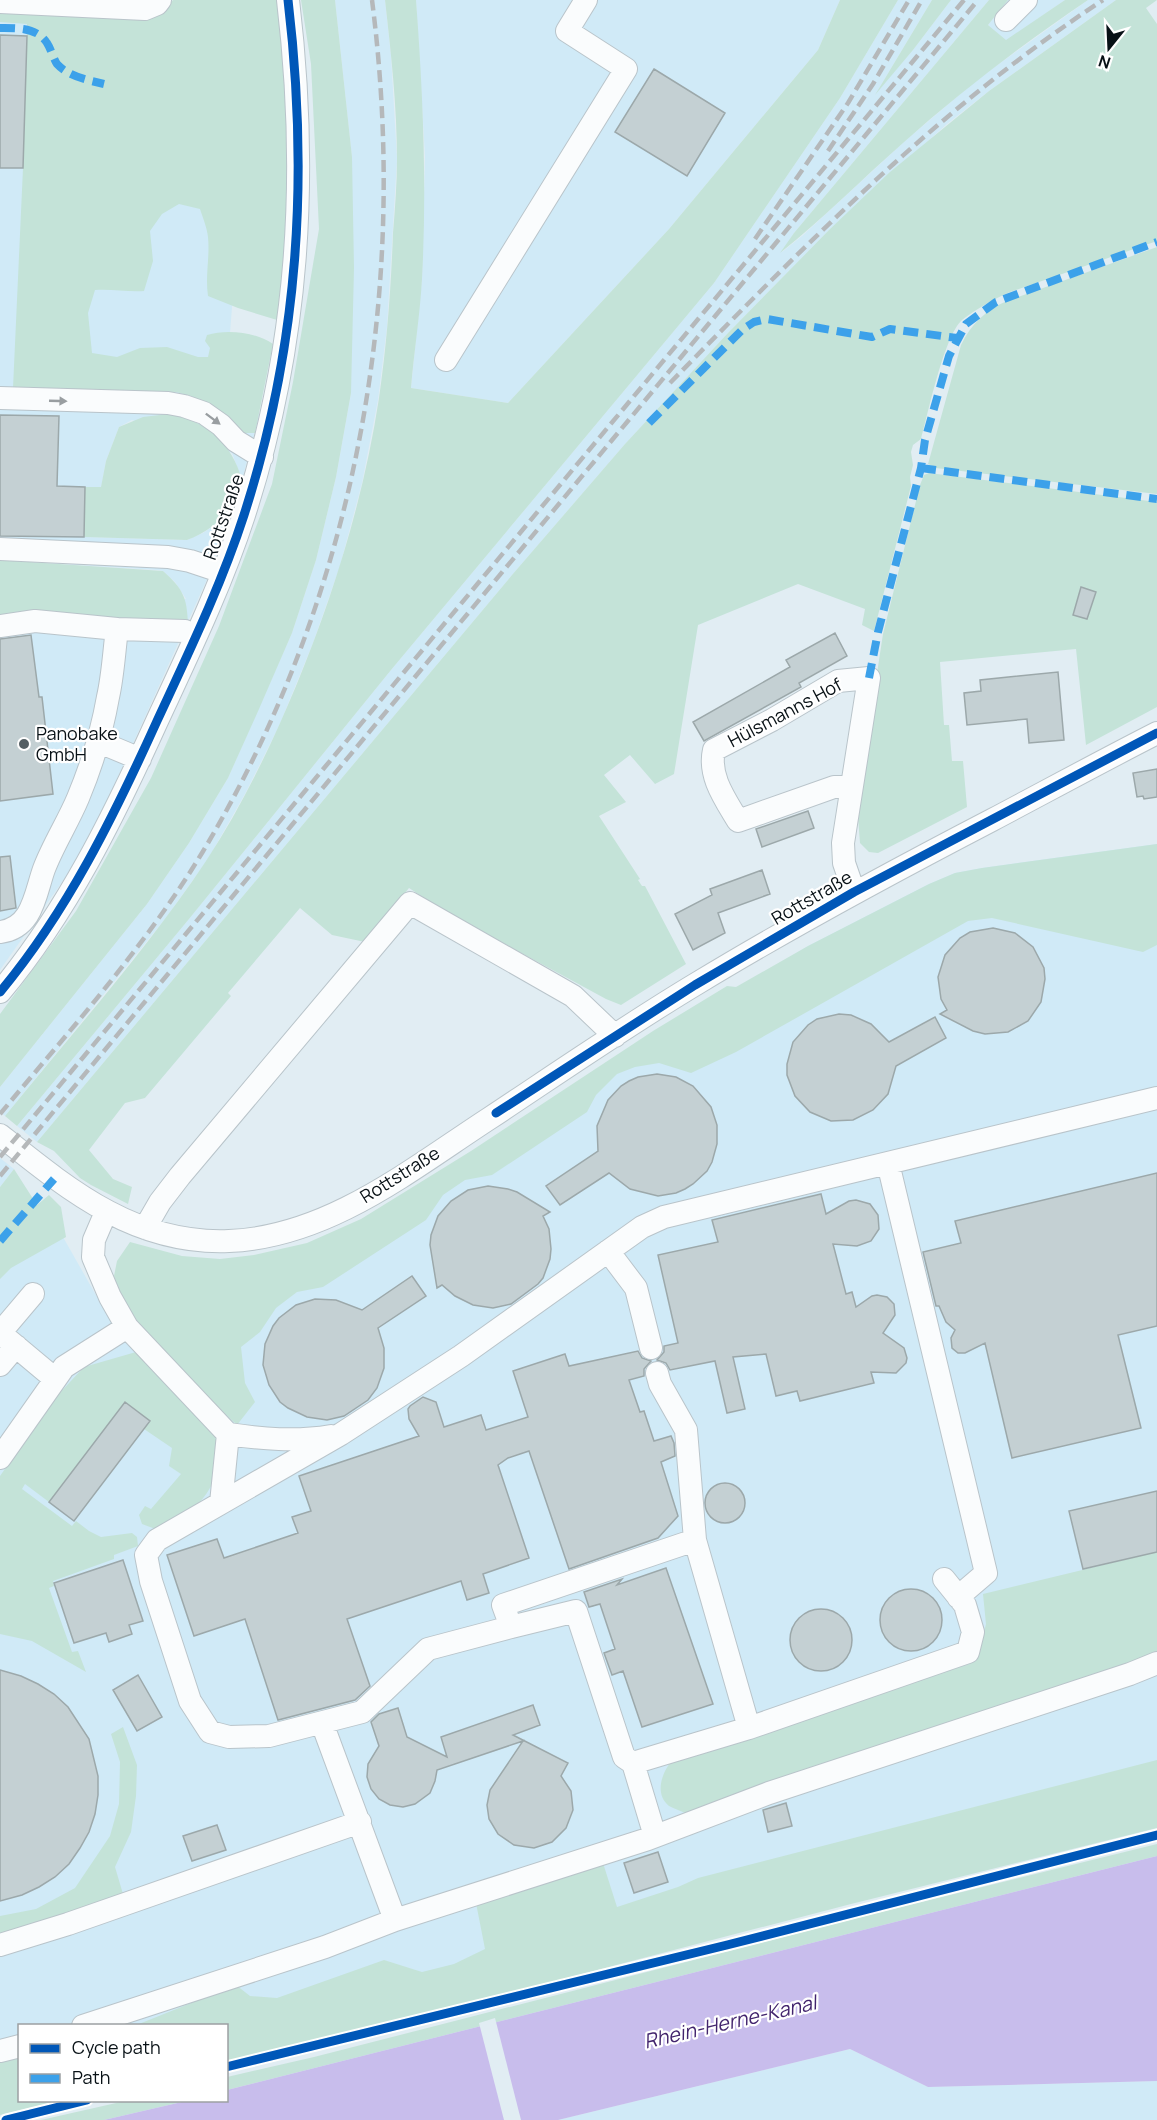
<svg xmlns="http://www.w3.org/2000/svg" width="1157" height="2120" font-family="Manrope,sans-serif">
	<style>
		.built { fill: #d0eaf7 }
		.green { fill: #c4e3d8 }
		.water { fill: #c8bdec }
		.pier { fill: #e1edf3 }
		.building { fill: #c4d0d3; stroke: #9ca8aa; stroke-width: 1.5 }
		.lines { fill: none; stroke-linecap: round; stroke-linejoin: round }
		.minor-casing { stroke: #b9c4ca; stroke-width: 24 }
		.minor { stroke: #fafcfd; stroke-width: 22 }
		.rail { stroke: #b5b8ba; stroke-width: 4.5; stroke-dasharray: 12 6; stroke-linecap: butt }
		.quiet { stroke: #3ca1ea; stroke-width: 8; stroke-dasharray: 15 8; stroke-linecap: butt }
		.cycleway-casing { stroke: #fff; stroke-width: 13 }
		.cycleway { stroke: #0057b8; stroke-width: 9 }
		.oneway { fill: #999ea1 }
		.poi-dot { fill: #545e63; stroke: #fff; stroke-width: 2 }
		.labels { text-anchor: middle; stroke-width: 4.5; stroke-linejoin: round; paint-order: stroke }
		.street-label { font-size: 18px; fill: #081116; stroke: #fff }
		.poi-label { font-size: 18px; fill: #081116; stroke: #fff; text-anchor: start }
		.water-label { font-size: 20px; font-style: italic; fill: #42246d; stroke: #fff }
	</style>
	<rect width="100%" height="100%" fill="#e1edf3"/>
	<path class="built" d="M335,0H385L391,56L397,159L387,327L378,400L362,483L340,566L313,643L279,726L245,794L208,859L165,919L5,1116L0,1112V1087L147,904L189,843L228,778L292,633L316,560L336,477L351,393L352,157Z
		M416,0H840L818,50L669,229L508,403L411,388L422,279L425,156Z
		M898,0H932L878,90L913,50L951,0H989L794,233L782,252L802,236L905,141L978,79L1088,0H1116L989,91L947,124L829,230L727,334L625,444L512,575L37,1142L17,1126L189,919L391,670L714,283L840,98Z
		M1008,0H1065L1006,41L988,25Z
		M0,13L125,38L234,282L230,333L259,416L242,480L232,453L132,420L119,427L106,461L101,488L84,537L187,540L203,533L216,524L228,511L237,497L208,577L99,819L72,868L0,970V616L186,599L175,582L163,571L158,570L0,560Z
		M1157,844V1799L226,2026H20L19,2085L0,2089V1267L59,1230L101,1304L128,1281L294,1263L808,946L929,884L955,873L982,868Z
		M0,1158L14,1169L0,1187Z
		M850,2049L928,2087L1157,2081V2120H558Z"/>
	<path class="green" d="M173,0H278C284,66 289,131 288,197C287,238 282,279 277,320L238,308L208,296C205,276 210,257 208,237C207,228 203,218 200,209L179,204L162,214L150,231L153,261L144,291C128,292 112,289 95,290L88,313L92,353L117,357L140,348L167,347L198,357H208L210,348L205,341L207,335C227,329 256,332 273,344L255,433H244C221,412 208,399 176,392L13,388L23,168L27,24L0,22V13L167,7Z
		M301,0H335L352,157L354,268L351,393L336,477L316,560L292,633L259,709L228,778L189,843L147,904L0,1087V1014L76,911L151,778L219,626L272,484L293,382L319,229L311,64Z
		M385,0H416C423,93 427,186 422,279C420,315 414,352 411,388L508,403L669,229L818,50L840,0H898L840,98L714,283L391,670L189,919L17,1126L5,1116C73,1032 146,951 206,861C242,806 271,746 296,686C334,594 364,497 379,398C387,343 391,288 393,233C395,208 397,184 397,159C397,106 391,53 385,0Z
		M932,0H951L913,50L875,95Z
		M989,0H1008L988,25L1006,40L1065,0H1088C1023,44 961,91 903,143C862,179 823,219 780,253L794,233Z
		M1116,0H1157L1146,8L1157,24V241L1010,292C994,299 976,309 962,320C944,336 928,414 921,439L913,445L911,452L913,465L910,477L911,486L874,631L862,625L865,609L798,584L698,625L674,774L655,784L630,755L604,775L626,802L599,816L640,879L638,880L642,886H645L686,964L621,1005L606,999L446,912L409,888L365,942L332,935L300,908L228,993L231,996L145,1098L125,1103L89,1150L113,1179L132,1187L128,1204L91,1185L80,1178L54,1151L37,1142L512,575L625,444L727,334L829,230L890,172L989,91Z
		M1157,247V494L936,468L928,464L961,345C971,324 986,310 1007,301Z
		M168,414C206,420 232,443 242,480C233,509 217,529 187,540L84,537L85,487H101L106,461L119,427L143,417Z
		M929,473L1157,502V707L1086,745L1076,649L940,662L944,725H949L952,761H963L967,807L878,853L869,852L860,843L857,804L883,634L920,485L924,475Z
		M0,560L163,571C183,589 187,597 188,624L0,616Z
		M1157,844V945L1143,952L992,918L968,921L736,1052L691,1073L659,1063L635,1067L617,1074L596,1095L587,1112L492,1175L465,1180L443,1195L426,1220L323,1287L297,1292L276,1308L260,1332L241,1347L245,1383L255,1402L237,1425L182,1374L141,1329L127,1304L118,1293L114,1276L117,1261L130,1242L182,1256L220,1259L254,1255L307,1243L361,1219L471,1151L653,1031L727,986L736,987L808,946L929,884L955,873L982,868Z
		M14,1169L37,1205L49,1195L61,1207L66,1237L11,1268L0,1279V1187Z
		M136,1352C152,1369 219,1427 220,1447C222,1469 210,1495 193,1508C183,1517 169,1523 158,1530L142,1524L139,1515L145,1506L151,1509L181,1474L169,1466L172,1448L144,1429L125,1402L49,1502L25,1484L22,1489L72,1526L76,1521L89,1531L101,1537L132,1533L137,1537L138,1546L114,1555V1559L53,1581L54,1586L49,1588L72,1652L78,1651L86,1672L32,1641L0,1634V1476L55,1398L84,1367Z
		M1157,1552V1652L1078,1682L687,1814C682,1811 674,1809 669,1806C653,1793 663,1770 674,1758L969,1664L977,1659L986,1624L983,1594Z
		M123,1727L137,1765L136,1796L131,1832L115,1867L123,1894L0,1935V1916L36,1909L75,1888L110,1836L119,1804L120,1762L111,1734Z
		M1157,1760V1828L851,1904L470,2003L227,2061L226,2026H134L236,1985L250,1996L277,1998L384,1960L422,1972L454,1964L485,1949L476,1903L603,1863L617,1907L678,1887L698,1878Z
		M1157,1844V1856L227,2090V2077L314,2057L877,1913Z
		M19,2057L20,2100L58,2101L0,2115V2061Z
		M125,2101H186L104,2120H41Z"/>
	<path class="water" d="M1157,1856V2081L928,2087L850,2049L558,2120H104L186,2101L226,2100L227,2090Z"/>
	<path class="pier" d="M495,2018L521,2120H504L479,2023Z"/>
	<path class="building" d="M0,35L27,36L23,168H0Z
		M654,69L725,113L687,176L615,132Z
		M0,415L59,416L57,486L85,487L84,537L0,536Z
		M1081,587L1096,592L1087,619L1073,615Z
		M835,633L847,656L799,683L801,687L704,741L693,722L790,667L786,660Z
		M31,635L39,697H42L53,794L0,801V639Z
		M1058,672L1064,740L1029,743L1027,719L967,725L964,693L981,691L980,680Z
		M1157,769V797L1144,799L1143,796L1137,797L1133,773Z
		M808,811L814,828L762,847L756,829Z
		M10,856L16,908L0,911V857Z
		M762,870L770,894L718,913L725,933L693,950L675,914L712,895L710,889Z
		M993,928L1015,933L1033,947L1044,968L1045,979L1041,1002L1028,1021L1008,1032L985,1034L973,1031L940,1014L947,1010L941,999L938,977L945,955L960,938L970,932Z
		M839,1014L851,1015L871,1024L889,1042L935,1017L946,1038L896,1066L888,1094L873,1110L853,1120L831,1121L810,1112L795,1096L787,1075V1064L793,1042L808,1025L817,1019Z
		M657,1074L676,1077L693,1086L711,1107L717,1125V1144L712,1162L707,1171L693,1184L685,1189L676,1193L658,1196L630,1189L609,1173L560,1205L546,1186L598,1151L597,1126L608,1100L621,1086L629,1081L638,1077Z
		M1157,1173V1326L1118,1335L1141,1428L1012,1458L985,1343L965,1353H958L952,1348L951,1338L955,1330L946,1322L939,1306H936L923,1252L961,1243L955,1221Z
		M488,1186L508,1189L517,1192L550,1212L543,1216L549,1229L551,1249L550,1259L543,1278L538,1284L511,1304L493,1308L473,1305L455,1296L442,1285L437,1288L430,1245L431,1235L438,1216L451,1201L468,1190Z
		M821,1194L826,1214L849,1201L856,1200L870,1204L878,1215L879,1229L871,1241L857,1246L833,1244L846,1294L852,1292L856,1307L872,1296L877,1295L887,1297L894,1304L895,1315L883,1333L904,1348L907,1358L906,1363L896,1373L871,1372L874,1383L800,1401L797,1391L776,1396L766,1354L733,1357L745,1409L727,1413L715,1361L670,1370L666,1363L657,1360L664,1352V1346L678,1343L658,1255L718,1242L712,1220Z
		M412,1276L426,1296L378,1328L384,1348V1368L377,1388L368,1400L344,1416L327,1420L307,1417L288,1408L280,1402L269,1385L263,1365L265,1344L273,1326L279,1318L296,1305L315,1299L336,1300L362,1310Z
		M638,1351L642,1358L651,1361L644,1369V1376L629,1380L640,1412L644,1411L654,1441L671,1436L674,1443L675,1456L661,1462L678,1516L658,1538L569,1569L529,1451L508,1458L498,1465L529,1558L483,1574L489,1593L467,1600L461,1581L347,1619L370,1686L355,1700L278,1720L245,1619L194,1636L167,1555L217,1539L224,1558L298,1533L292,1517L311,1511L299,1476L419,1436L409,1419L408,1409L410,1406L423,1397L436,1402L444,1427L481,1415L486,1430L528,1417L513,1371L565,1354L569,1366Z
		M125,1402L150,1421L74,1521L49,1502Z
		M705 1503a20 20 0 1 1 40 0a20 20 0 1 1-40 0Z
		M1157,1491V1552L1083,1569L1069,1511Z
		M123,1560L143,1621L129,1625L132,1634L109,1642L106,1633L74,1643L54,1583Z
		M666,1568L713,1704L642,1727L623,1671L612,1675L604,1653L615,1649L600,1604L589,1607L584,1592L622,1579L617,1585Z
		M880 1620a31 31 0 1 1 62 0a31 31 0 1 1-62 0Z
		M790 1640a31 31 0 1 1 62 0a31 31 0 1 1-62 0Z
		M0,1670L21,1676L38,1684L54,1694L68,1707L89,1739L98,1776V1795L95,1814L89,1832L80,1848L69,1864L55,1877L39,1887L22,1895L0,1901Z
		M138,1675L162,1717L137,1731L113,1690Z
		M533,1705L540,1725L513,1735L568,1763L561,1776L571,1791L573,1810L566,1828L552,1842L534,1848L514,1845L498,1834L489,1819L487,1805L490,1790L523,1741L437,1770L435,1781L430,1793L415,1804L403,1807L390,1805L379,1799L371,1789L367,1777L368,1764L379,1746L371,1722L379,1714L398,1708L407,1737L447,1757L441,1737Z
		M786,1803L792,1826L768,1832L763,1810Z
		M217,1825L226,1850L192,1861L183,1836Z
		M658,1852L668,1882L634,1893L624,1863Z"/>
	<g class="lines">
		<g class="minor-casing">
			<path id="minor" d="M0,2L145,9L157,4L160,0
				M1006,20L1026,0
				M446,360L626,69L567,31L586,0
				M0,398L168,403L184,406L204,413L221,425L236,441L262,457
				M0,549L168,557L190,561L223,572
				M0,626L35,621L117,629
				M97,741L140,759
				M851,787H834L738,821C725,799 708,776 714,750L772,720L838,681L869,678L843,843L844,863L854,892
				M0,932C33,928 35,894 44,869C53,845 68,822 78,798C91,767 102,731 108,697C113,675 114,652 117,629L185,631L196,636
				M0,992C67,912 114,816 157,721C188,654 221,586 244,515C299,345 309,177 288,0
				M0,1135C69,1190 135,1245 229,1241C328,1237 410,1170 490,1118C558,1073 626,1026 696,984C793,925 892,872 992,820C1047,791 1102,761 1157,733
				M888,1163L986,1573L958,1597
				M106,1212L94,1240L93,1257L110,1297L127,1327L228,1434L221,1503
				M145,1228L160,1202L180,1176L410,903L573,996L615,1036
				M608,1251L636,1288L651,1348
				M0,1333L55,1379
				M0,1333L33,1294
				M0,1365L16,1346
				M228,1434C262,1439 296,1442 331,1436
				M0,1458L64,1367L127,1327
				M695,1540L503,1605L511,1627L428,1649L362,1712L269,1736L229,1737L210,1732L190,1701L151,1581L146,1555L157,1540L341,1434L461,1356L642,1227L664,1217L1157,1098
				M511,1627L576,1611L624,1757L633,1763
				M322,1723L395,1920L648,1839L769,1793L1130,1674L1157,1663
				M749,1728L968,1652L973,1632L965,1605L944,1579
				M655,1836L633,1763L749,1728L695,1540L686,1430L660,1384L657,1373
				M0,1945L68,1924L360,1822
				M83,2026L325,1947L395,1920
				M0,2051L20,2046"/>
		</g>
		<use href="#minor" class="minor"/>
		<path class="rail" d="M828,151L873,84L922,0
			M755,239L848,103L909,0
			M670,383C805,245 940,107 1103,0
			M0,1114C70,1030 145,947 202,853C356,597 410,295 372,0
			M0,1157L964,0
			M0,1176L978,0"/>
		<path class="quiet" d="M0,28C16,28 37,27 47,43C51,49 53,58 57,64C69,77 88,80 104,84
			M649,423L743,329L754,322L767,319L872,337L890,329L957,338
			M921,468L1157,499
			M869,678L878,632L921,468L925,440L949,356L966,324L996,302L1157,242
			M0,1241L54,1179"/>
		<g class="cycleway-casing">
			<path id="cycleway" d="M0,992C67,912 114,816 157,721C188,654 221,586 244,515C299,345 309,177 288,0
				M496,1113L695,985L854,892L1157,733
				M226,2067L727,1945L1157,1835
				M6,2120L87,2100"/>
		</g>
		<use href="#cycleway" class="cycleway"/>
	</g>
	<defs><path id="oneway-solid" d="M-6-.8H1V-3.2L6.5 0L1 3.2V.8H-6Z" transform="scale(1.5)"/></defs>
	<g class="oneway">
		<use href="#oneway-solid" transform="translate(58 401) rotate(2)"/>
		<use href="#oneway-solid" transform="translate(213 419) rotate(37)"/>
	</g>
	<circle class="poi-dot" cx="24" cy="744" r="6"/>
	<g class="labels">
		<g class="street-label">
			<text transform="translate(224 517) rotate(-71)" y="6">Rottstraße</text>
			<text transform="translate(785 713) rotate(-28)" y="6">Hülsmanns Hof</text>
			<text transform="translate(812 898) rotate(-30)" y="6">Rottstraße</text>
			<text transform="translate(400 1175) rotate(-32)" y="6">Rottstraße</text>
		</g>
		<g class="poi-label">
			<text x="36" y="740">Panobake<tspan x="36" dy="21">GmbH</tspan></text>
		</g>
		<g class="water-label">
			<text transform="translate(730 2022) rotate(-13)" y="7">Rhein-Herne-Kanal</text>
		</g>
	</g>
	<rect x="18" y="2024" width="210" height="78" fill="#ffffff" stroke="#9ca0a2" stroke-width="1.5"/>
	<rect x="30" y="2044" width="30" height="9" fill="#0057b8" stroke="#9ca0a2" stroke-width="1.5"/>
	<text x="72" y="2054" font-size="18" fill="#081116">Cycle path</text>
	<rect x="30" y="2074" width="30" height="9" fill="#3ca1ea" stroke="#9ca0a2" stroke-width="1.5"/>
	<text x="72" y="2084" font-size="18" fill="#081116">Path</text>
	<g transform="translate(1109 48) rotate(198)" stroke="#ffffff" stroke-width="4.5" paint-order="stroke">
	<path d="M0-4.5L10 22L0 15L-10 22Z" fill="#081116"/>
	<text y="-9" font-size="16" font-weight="bold" text-anchor="middle" fill="#081116">N</text>
	</g>
</svg>
